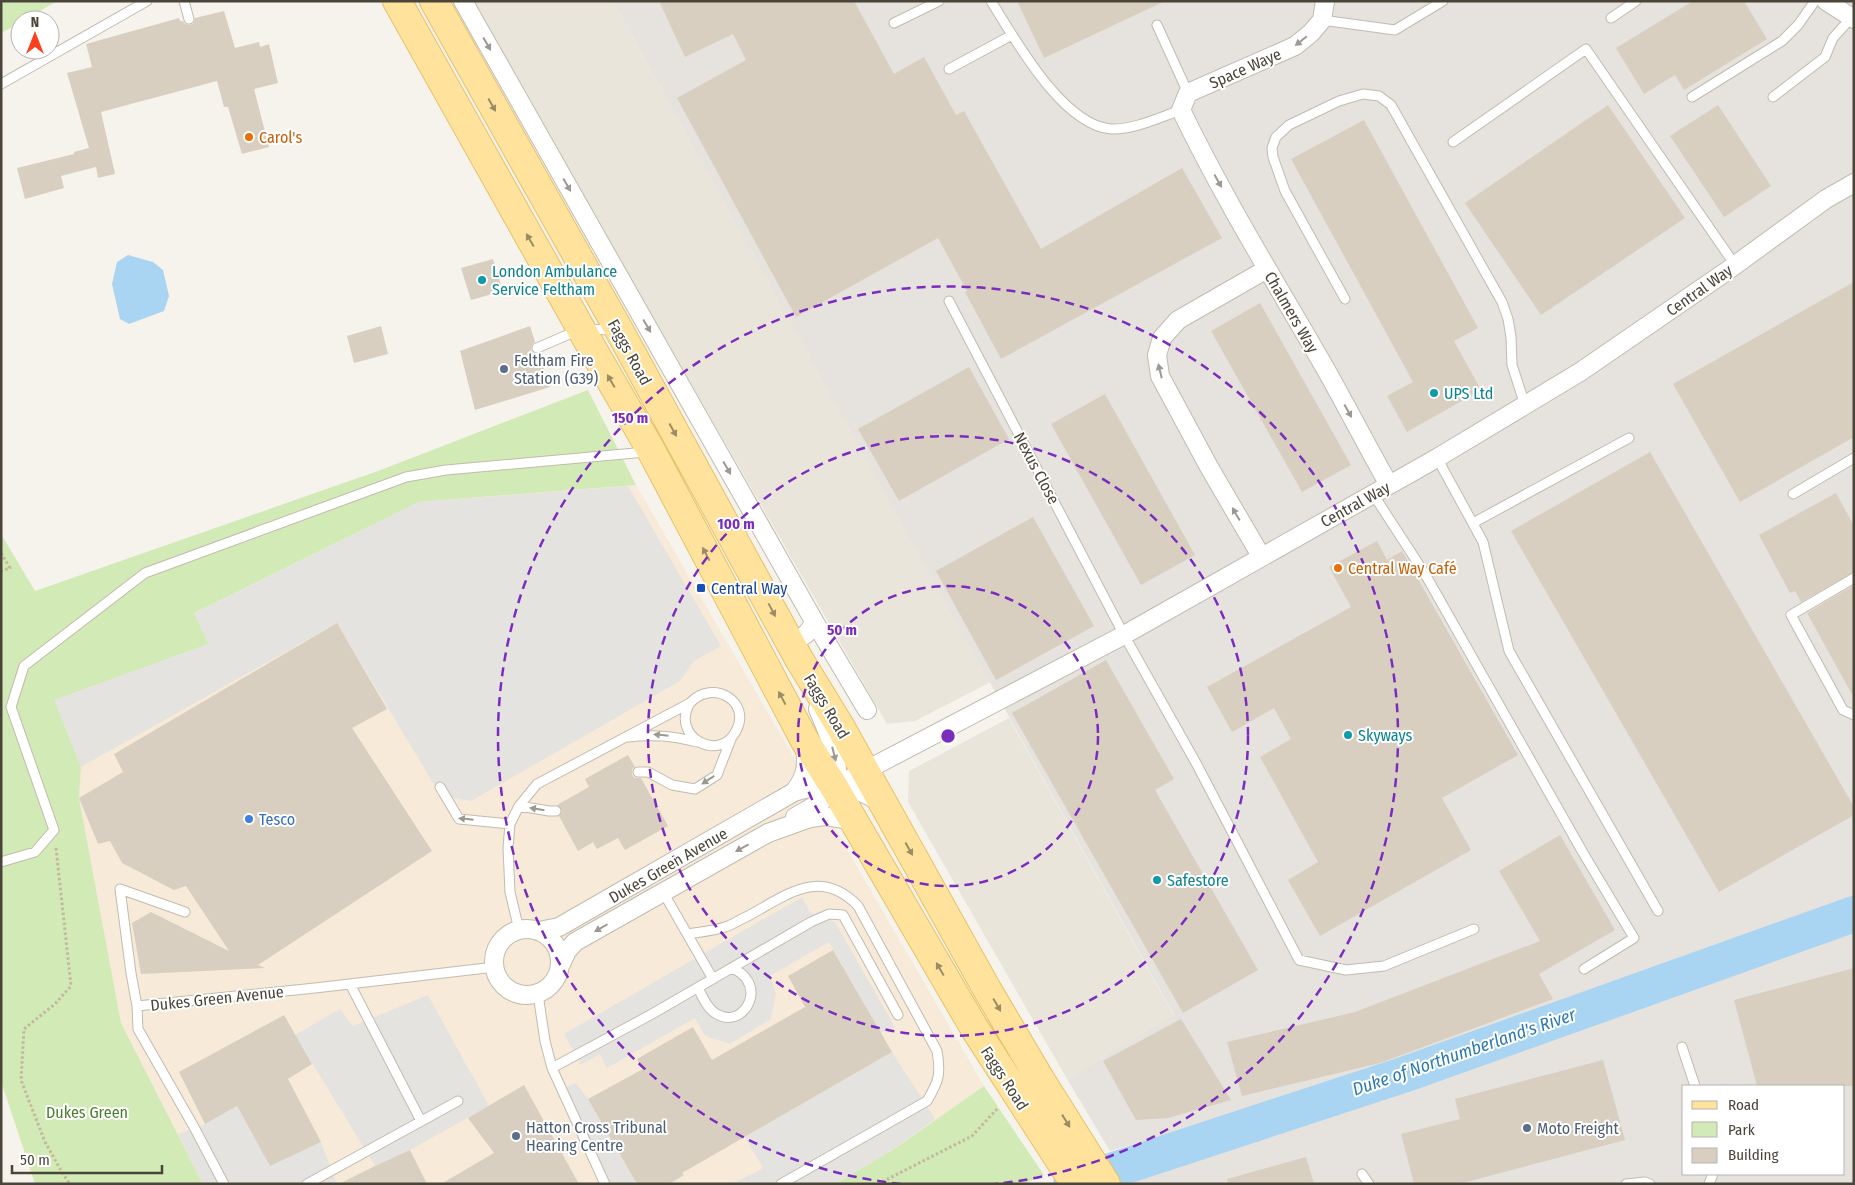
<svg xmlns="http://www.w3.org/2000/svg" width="1855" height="1185" font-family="'Fira Sans Condensed',sans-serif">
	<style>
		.residential { fill: #eae5da }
		.commercial { fill: #f7ead8 }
		.industrial { fill: #e6e2dd; fill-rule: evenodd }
		.green { fill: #d2eab5 }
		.parking { fill: #e5e3e0 }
		.water { fill: #a9d4f2 }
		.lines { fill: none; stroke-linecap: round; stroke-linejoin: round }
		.river { stroke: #a9d4f2; stroke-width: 36 }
		.building { fill: #d8cfc1 }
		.service-casing { stroke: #c2bbae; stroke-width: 11 }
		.minor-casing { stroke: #c2bbae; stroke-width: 20 }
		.primary-casing { stroke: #e6c16a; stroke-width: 30 }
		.path { stroke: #c4b79f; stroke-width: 3; stroke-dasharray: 2.5 2.5; stroke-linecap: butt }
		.service { stroke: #fff; stroke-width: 9 }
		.minor { stroke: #fff; stroke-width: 18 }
		.primary { stroke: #ffe39c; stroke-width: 28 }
		.oneway { fill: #9c9892 }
		.oneway2 { fill: #9c8c66 }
		.ring { fill: none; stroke: #7b2cbf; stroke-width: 2.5; stroke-dasharray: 9 6 }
		.food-dot { fill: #e8710a; stroke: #fff; stroke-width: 2 }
		.culture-dot { fill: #0f9aa8; stroke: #fff; stroke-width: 2 }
		.service-dot { fill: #5c6f8a; stroke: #fff; stroke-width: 2 }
		.transit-dot { fill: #1a4fb4; stroke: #fff; stroke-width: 2 }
		.shop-dot { fill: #3f7fe0; stroke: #fff; stroke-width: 2 }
		.labels { text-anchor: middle; stroke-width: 4; stroke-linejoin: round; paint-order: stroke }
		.street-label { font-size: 16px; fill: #4b4439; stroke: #fff }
		.food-label { font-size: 16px; fill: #c56008; stroke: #fff; text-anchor: start }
		.culture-label { font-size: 16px; fill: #0d838f; stroke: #fff; text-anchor: start }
		.service-label { font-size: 16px; fill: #4e5e75; stroke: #fff; text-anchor: start }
		.transit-label { font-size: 16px; fill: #164399; stroke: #fff; text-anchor: start }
		.shop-label { font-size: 16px; fill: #366cbe; stroke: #fff; text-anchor: start }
		.park-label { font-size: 16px; fill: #4a7f2a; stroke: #fff }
		.water-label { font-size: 18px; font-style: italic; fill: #2e7ab2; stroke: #fff }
		.centre { fill: #7b2cbf; stroke: #fff; stroke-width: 2.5 }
		.ring-label { font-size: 15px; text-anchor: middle; font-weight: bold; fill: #7b2cbf; stroke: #fff; stroke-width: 4; stroke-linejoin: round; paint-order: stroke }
	</style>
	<rect width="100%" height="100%" fill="#f6f3ec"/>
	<path class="residential" d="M471,1H613L991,682L915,721L887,724Z
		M1009,718L1174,1016L1067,1079L908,802L909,771Z"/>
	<path class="commercial" d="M636,485L984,1086L894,1149L835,1184H203L121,1023L79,798L81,767L419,502Z"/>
	<path class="industrial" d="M613,1H1854V903L1413,1061L1110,1151L1067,1079L1174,1015Z
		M1854,930V1184H1131L1129,1180ZM1684,1086H1844V1174H1684Z"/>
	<path class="green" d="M1,1H57L25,20H20V23L1,33Z
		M588,390L636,485L419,502L194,613L209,644L55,700L81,767L79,798L121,1023L203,1184H35L1,1081V534L35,591L378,471Z
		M984,1086L1044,1175L1024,1184H835L894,1149Z"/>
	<path class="parking" d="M628,486L721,646L694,661L680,681L471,801L441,796L337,623L81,767L54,700L209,644L194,613L419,502Z
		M802,897L810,912L835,922L895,1027L881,1033L829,942L770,976L776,994L771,1019L730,1044L705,1036L695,1018L607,1068L600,1054L581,1065L564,1034Z
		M428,995L489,1106L410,1150L375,1166L295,1035L340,1009L353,1026Z
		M892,1052L935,1119L894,1149L835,1184H732L763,1168L745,1137Z
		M576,1083L588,1099L637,1184H593L608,1177L564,1088Z
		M237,1106L270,1165L321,1142L337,1184H203L178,1134L205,1124Z"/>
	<path class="water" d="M128,255L153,262L163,270L169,296L164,311L129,324L120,319L112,284L117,262Z"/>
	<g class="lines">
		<path class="river" d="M1071,1184L1406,1074L1854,914"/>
	</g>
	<path class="building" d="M659,1H854L894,74L924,57L956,115L964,111L1041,249L1182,168L1222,238L1001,359L965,292L967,291L938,238L796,317L677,98L746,60L733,34L685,57Z
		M1017,1H1165L1044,58Z
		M1693,1H1744L1767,39L1684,90L1675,75L1644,94L1616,48Z
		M224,11L235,48L259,42L260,47L269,44L278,83L254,89L269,147L242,154L228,107H224L217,81L101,112L115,174L98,178L96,167L61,176L64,188L25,199L17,168L74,154V152L89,148L67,73L92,67L86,44L179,18L180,21H183L185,24L190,25L194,23L195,18Z
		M1608,105L1685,218L1541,315L1465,203Z
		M1718,105L1771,186L1724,217L1670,136Z
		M1364,120L1478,328L1454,341L1481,390L1407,432L1387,396L1413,382L1291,159Z
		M493,259L503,291L471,300L461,268Z
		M1854,282V437L1740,502L1673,384Z
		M1260,303L1351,465L1302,492L1211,331Z
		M381,326L388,354L354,363L347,336Z
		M530,326L535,342L532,345L531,350L534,353L539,354L550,387L475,410L460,351Z
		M969,367L1009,439L899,501L858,429Z
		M1105,394L1195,555L1141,585L1051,424Z
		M1650,452L1854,807V815L1719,892L1511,531Z
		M1836,493L1854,526V572L1801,602L1795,591L1790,593L1759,535Z
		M1033,517L1094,626L996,680L936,571Z
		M1377,541L1387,560L1402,551L1518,755L1442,798L1471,850L1320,936L1288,880L1318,862L1260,757L1291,739L1274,708L1232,732L1207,687L1351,607L1329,567Z
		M1854,585V698L1807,613Z
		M337,623L387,709L352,728L432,851L258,965L265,968L141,974L132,923L151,912L229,951L186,886L174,890L122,863L110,841L98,844L79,798L123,772L114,754Z
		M1106,660L1174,779L1155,790L1258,970L1183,1013L1012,713Z
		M628,755L635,767L632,769V775L635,778H641L668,826L625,850L618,838L597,849L593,842L578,851L559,816L562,811L557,805L589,787L585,779Z
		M1560,835L1615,930L1539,974L1553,999L1380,1063L1242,1096L1227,1042L1355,1012L1540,941L1499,871Z
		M833,950L892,1052L682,1173L684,1175L669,1184H637L588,1099L643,1069L637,1059L693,1027L712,1060L805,1007L788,976Z
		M1854,968V1086H1757L1734,1000Z
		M284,1015L312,1064L288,1079L321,1142L270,1166L237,1106L205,1124L179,1072Z
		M1181,1019L1231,1100L1168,1118L1136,1120L1103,1061Z
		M1603,1060L1625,1140L1459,1184H1414L1401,1134L1460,1119L1455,1099Z
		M524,1085L579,1184H441L494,1153L468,1118Z
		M410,1150L427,1184H339L375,1166Z
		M1306,1157L1314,1184H1228L1227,1179Z"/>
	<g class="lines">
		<g class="service-casing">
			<path id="service" d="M184,1L189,19
				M991,1C1015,39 1062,125 1111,129C1134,130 1160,117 1181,110
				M1611,18L1636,1
				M1322,20L1395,30L1443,1
				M894,23L939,1
				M1157,25L1188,93
				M949,69L1012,35
				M1,84L147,1
				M1692,97L1782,41L1798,25L1815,1
				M1773,97L1825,57L1833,38L1851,18
				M1453,142L1586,49L1735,265
				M1345,299L1285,191L1273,157L1272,148L1276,137L1289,125L1339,101L1363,94L1379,96L1391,105L1502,302L1508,319L1511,337L1512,365L1525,405
				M949,301L1124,635L1196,763L1299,960L1346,970L1384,966L1474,929
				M537,348L581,329L613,330
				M1437,458L1483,542L1509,651L1658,911
				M1373,494L1425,574L1582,851L1634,938L1584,969
				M1793,494L1854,458
				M1473,523L1629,438
				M1854,578L1791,615L1843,710L1854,715
				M628,737C654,734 672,736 697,742
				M638,772H648L672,785L695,789L717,775L731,739
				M440,787L459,819L510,824
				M519,806L549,811H556
				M1,862L35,852L54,830L11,707L24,666L145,573L406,477L446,470L646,452
				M663,892L713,979
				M519,930L510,892L508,848L510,824L519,806L537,784L690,703C713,678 752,702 736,731C719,764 670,736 690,703
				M688,934C700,932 713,931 725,927C732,925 739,920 746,917C786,896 819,866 858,906L937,1051C941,1074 939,1081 927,1101L781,1184
				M350,984L421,1121
				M698,988C702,996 707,1008 715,1013C739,1029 760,998 747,980C744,974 738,971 732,968
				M538,994L545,1041L552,1068L605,1184
				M137,1006L131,973L120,889L185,912
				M1682,1047L1695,1086
				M552,1068L652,1014L811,922L829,914L843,915L898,1015
				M1362,1174L1369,1184
				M224,1184L194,1127L138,1029L137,1006L315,988L495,967
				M307,1184L458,1101
				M1626,1184L1645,1182L1650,1184
				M1709,1184L1713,1174"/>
		</g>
		<g class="minor-casing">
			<path id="minor" d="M463,1L814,621C810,634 802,637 791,643
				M1325,1L1322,20L1311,33L1295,46L1188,93L1181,110C1224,199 1276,283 1325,368C1347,407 1367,446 1389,485
				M1826,1L1854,19
				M1261,556L1209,467L1160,376L1157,355L1162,338L1178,320L1267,269
				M814,621L867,710
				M834,787L1124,635L1437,458L1580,372L1727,271L1826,199L1854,183
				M794,792C807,775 807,766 805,746
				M795,817C805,811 816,806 825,798C851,775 828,735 818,709
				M494 962a33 33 0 1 1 66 0a33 33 0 1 1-66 0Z
				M539,931L559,927L794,792C822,783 856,784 880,803
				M561,964L567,951L575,942L768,833L810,818L825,816L854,821"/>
		</g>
		<g class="primary-casing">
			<path id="primary" d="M397,1L581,329L652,452L805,741L834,787L973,1026L1075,1184
				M434,1L619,330L799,659L840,726L988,991L1040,1079L1106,1184"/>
		</g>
		<path class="path" d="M1,553L10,568L1,571
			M56,848L71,986L55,1004L24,1029L21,1080L45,1142L63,1174L70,1184
			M878,1184L972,1136L998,1108"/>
		<use href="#service" class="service"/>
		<use href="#minor" class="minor"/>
		<use href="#primary" class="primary"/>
	</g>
	<defs><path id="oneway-solid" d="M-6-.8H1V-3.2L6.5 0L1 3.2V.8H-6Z" transform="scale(1.25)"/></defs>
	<g class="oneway">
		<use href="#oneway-solid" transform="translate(1301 41) rotate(141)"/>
		<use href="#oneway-solid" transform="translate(487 44) rotate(60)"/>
		<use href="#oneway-solid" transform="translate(1218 181) rotate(61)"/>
		<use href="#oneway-solid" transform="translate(567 185) rotate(60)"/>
		<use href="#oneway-solid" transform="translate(647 326) rotate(60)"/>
		<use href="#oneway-solid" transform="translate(1160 371) rotate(-104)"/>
		<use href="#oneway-solid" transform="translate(1348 411) rotate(61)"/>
		<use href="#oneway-solid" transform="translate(727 468) rotate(60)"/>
		<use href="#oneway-solid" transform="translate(1236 514) rotate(-120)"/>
		<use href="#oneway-solid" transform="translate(661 735) rotate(-174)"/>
		<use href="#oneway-solid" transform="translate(834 754) rotate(76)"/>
		<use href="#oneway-solid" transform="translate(708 780) rotate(147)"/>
		<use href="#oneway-solid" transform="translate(537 809) rotate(-171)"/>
		<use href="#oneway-solid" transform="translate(466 819) rotate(-174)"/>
		<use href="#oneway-solid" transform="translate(742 848) rotate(151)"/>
		<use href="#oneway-solid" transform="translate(601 928) rotate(150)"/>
	</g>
	<g class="oneway2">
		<use href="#oneway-solid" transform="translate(492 105) rotate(61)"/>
		<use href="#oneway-solid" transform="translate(530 240) rotate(-120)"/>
		<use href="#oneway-solid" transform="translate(611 381) rotate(-120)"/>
		<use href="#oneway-solid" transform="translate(673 430) rotate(61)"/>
		<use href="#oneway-solid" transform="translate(706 554) rotate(-118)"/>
		<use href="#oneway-solid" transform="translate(772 610) rotate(62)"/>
		<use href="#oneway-solid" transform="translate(782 698) rotate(-118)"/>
		<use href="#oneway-solid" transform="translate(909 849) rotate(61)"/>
		<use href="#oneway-solid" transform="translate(940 969) rotate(-120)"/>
		<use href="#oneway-solid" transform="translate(997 1005) rotate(60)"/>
		<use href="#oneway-solid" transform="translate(1066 1121) rotate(58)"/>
	</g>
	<g class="ring">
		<circle cx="948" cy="736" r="150"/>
		<circle cx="948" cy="736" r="300"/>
		<path d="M901 1184A450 450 0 1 1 995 1184"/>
	</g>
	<g class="food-dot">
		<circle cx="249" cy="137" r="5"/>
		<circle cx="1338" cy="568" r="5"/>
	</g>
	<g class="culture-dot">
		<circle cx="482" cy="280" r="5"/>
		<circle cx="1434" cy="393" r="5"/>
		<circle cx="1348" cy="735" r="5"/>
		<circle cx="1157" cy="880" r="5"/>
	</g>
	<g class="service-dot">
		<circle cx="504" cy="369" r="5"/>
		<circle cx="1527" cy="1128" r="5"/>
		<circle cx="516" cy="1136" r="5"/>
	</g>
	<rect class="transit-dot" x="696" y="583" width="10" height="10" rx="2.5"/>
	<circle class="shop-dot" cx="249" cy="819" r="5"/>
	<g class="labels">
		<g class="street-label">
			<text transform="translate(1245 68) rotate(-24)" y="6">Space Waye</text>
			<text transform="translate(1699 290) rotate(-35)" y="6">Central Way</text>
			<text transform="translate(1292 312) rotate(60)" y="6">Chalmers Way</text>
			<text transform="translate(630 352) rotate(61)" y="6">Faggs Road</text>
			<text transform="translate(1037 468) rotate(62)" y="6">Nexus Close</text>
			<text transform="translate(1355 504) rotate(-29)" y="6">Central Way</text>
			<text transform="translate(827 706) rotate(59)" y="6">Faggs Road</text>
			<text transform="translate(668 865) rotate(-30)" y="6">Dukes Green Avenue</text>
			<text transform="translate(217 998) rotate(-6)" y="6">Dukes Green Avenue</text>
			<text transform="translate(1005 1078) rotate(57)" y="6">Faggs Road</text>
		</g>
		<g class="food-label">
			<text x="259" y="143">Carol's</text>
			<text x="1348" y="574">Central Way Café</text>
		</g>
		<g class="culture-label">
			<text x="492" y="277">London Ambulance<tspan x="492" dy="18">Service Feltham</tspan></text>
			<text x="1444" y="399">UPS Ltd</text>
			<text x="1358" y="741">Skyways</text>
			<text x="1167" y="886">Safestore</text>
		</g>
		<g class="service-label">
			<text x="514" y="366">Feltham Fire<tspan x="514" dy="18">Station (G39)</tspan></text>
			<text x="526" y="1133">Hatton Cross Tribunal<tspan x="526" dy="18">Hearing Centre</tspan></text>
			<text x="1537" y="1134">Moto Freight</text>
		</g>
		<g class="transit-label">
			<text x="711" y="594">Central Way</text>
		</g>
		<g class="shop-label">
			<text x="259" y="825">Tesco</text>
		</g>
		<g class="park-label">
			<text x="87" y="1118">Dukes Green</text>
		</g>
		<g class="water-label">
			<text transform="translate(1464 1052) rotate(-19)" y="6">Duke of Northumberland's River</text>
		</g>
	</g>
	<circle cx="948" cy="736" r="8" class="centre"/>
	<g class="ring-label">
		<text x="630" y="423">150 m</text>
		<text x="736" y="529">100 m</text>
		<text x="842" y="635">50 m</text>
	</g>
	<rect width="1855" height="1185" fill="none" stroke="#4b4439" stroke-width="5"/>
	<rect x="1682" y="1085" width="162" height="90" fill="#ffffff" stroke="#b7b4b0"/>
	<rect x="1692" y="1101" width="25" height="8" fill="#ffe39c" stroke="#b7b4b0"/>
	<text x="1728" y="1110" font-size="15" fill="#4b4439">Road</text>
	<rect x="1692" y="1122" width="25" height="15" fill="#d2eab5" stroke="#b7b4b0"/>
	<text x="1728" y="1135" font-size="15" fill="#4b4439">Park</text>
	<rect x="1692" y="1148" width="25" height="15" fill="#d8cfc1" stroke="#b7b4b0"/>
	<text x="1728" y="1160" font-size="15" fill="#4b4439">Building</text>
	<g transform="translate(35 35)"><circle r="24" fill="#ffffff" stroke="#b7b4b0"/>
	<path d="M0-4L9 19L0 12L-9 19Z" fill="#fc3f1d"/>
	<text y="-8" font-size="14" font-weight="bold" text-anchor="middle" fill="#4b4439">N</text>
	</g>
	<path d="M12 1165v8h150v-8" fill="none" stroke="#4b4439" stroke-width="2.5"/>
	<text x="20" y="1165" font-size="15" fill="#4b4439" stroke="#ffffff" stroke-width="4" paint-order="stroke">50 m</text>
</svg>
